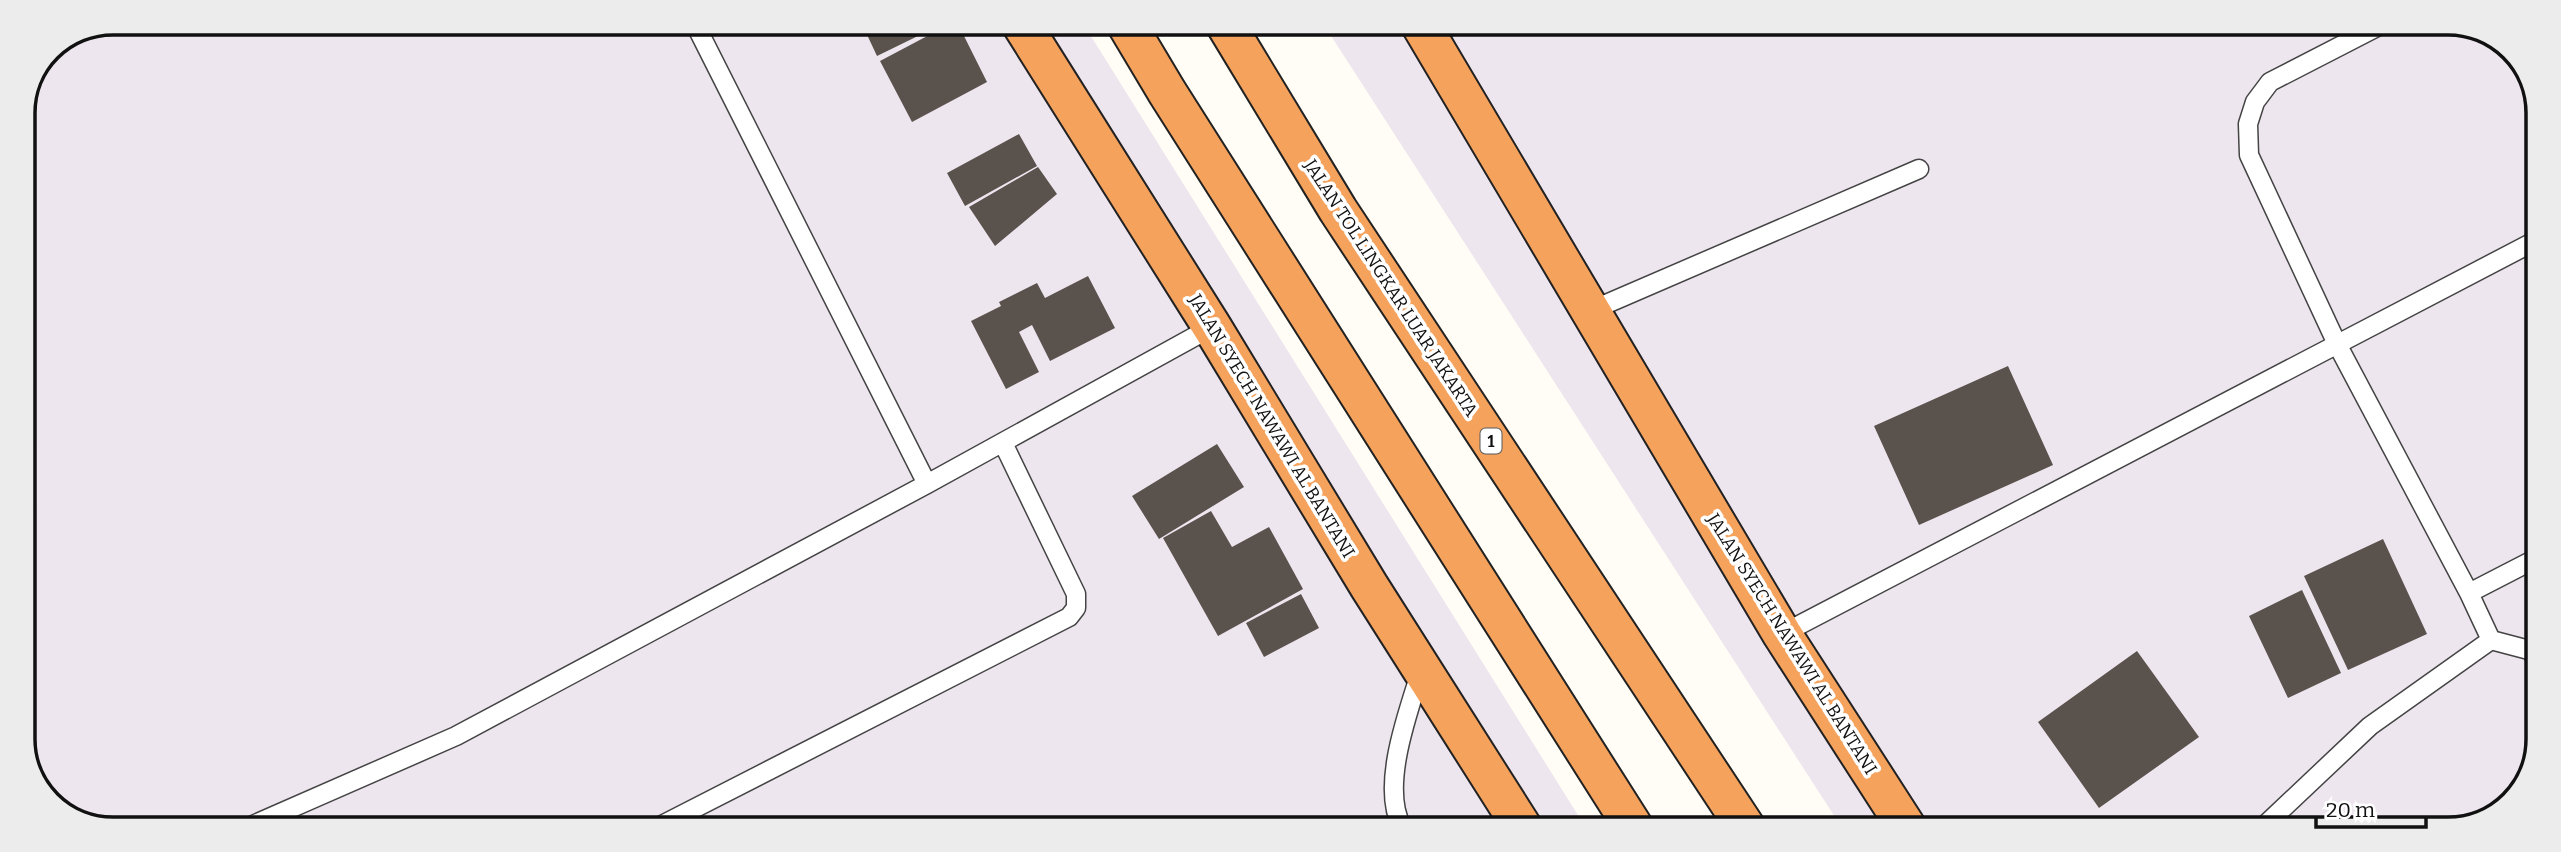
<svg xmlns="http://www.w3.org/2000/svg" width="2561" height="852" font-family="Bitter,serif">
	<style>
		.industrial { fill: #eee6ef }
		.building { fill: #5a524d }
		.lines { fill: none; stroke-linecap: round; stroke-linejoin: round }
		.lane-casing { stroke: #444; stroke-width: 21 }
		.highway-casing { stroke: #222; stroke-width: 42 }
		.lane { stroke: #fff; stroke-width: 18 }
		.highway { stroke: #f5a25d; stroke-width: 38 }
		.labels { text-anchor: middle; stroke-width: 7; stroke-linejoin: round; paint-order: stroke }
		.shield { fill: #fff; stroke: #585858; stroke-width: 2 }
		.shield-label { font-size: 16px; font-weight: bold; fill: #111 }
		.street-label { font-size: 18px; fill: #111; stroke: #fff }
		.rim { fill: none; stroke: #111; stroke-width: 3.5 }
	</style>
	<rect width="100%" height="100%" fill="#fffdf5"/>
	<path class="industrial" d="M113,23L1084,25L1586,828L85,825L42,794L23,745V108L50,49Z
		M1324,25L2476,27L2519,58L2538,107L2534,767L2503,811L2448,829L1842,828Z"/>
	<path class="building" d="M862,24H915L920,35L877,56Z
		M950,24H958L987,82L912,122L880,61Z
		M1019,134L1037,166L965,206L947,173Z
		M1038,167L1057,194L995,246L969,207Z
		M1088,276L1115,328L1050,361L1032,325L1019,332L1039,372L1006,389L971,321L1001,306L999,302L1037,283L1045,298Z
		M2008,366L2053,465L1919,525L1874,426Z
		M1217,444L1244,487L1159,539L1132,496Z
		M1211,511L1232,547L1269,527L1303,589L1218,636L1163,538Z
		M2383,539L2427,634L2348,670L2304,576Z
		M2302,590L2341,673L2288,698L2249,616Z
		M1301,594L1319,628L1264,657L1246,623Z
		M2137,651L2199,737L2099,808L2038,722Z"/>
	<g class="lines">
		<g class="lane-casing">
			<path id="lane" d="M695,24L927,484
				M2377,27L2270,82L2255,102L2248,124L2249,155L2337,344L2469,593L2491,640L2529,650L2534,655
				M1428,34L1454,25
				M1590,311L1919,169
				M2469,593L2535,559
				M1782,634L2537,240
				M253,825L456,736L927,484L1212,327
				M660,826L1069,617L1076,608V594L1003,443
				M1402,827C1380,787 1408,712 1421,671
				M2261,829L2370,726L2491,640"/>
		</g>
		<g class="highway-casing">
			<path id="highway" d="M1022,25L1212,327L1369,586L1522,827
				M1127,25L1167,92L1634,828
				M1226,25L1338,210L1746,828
				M1421,25L1782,634L1907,828"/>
		</g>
		<use href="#lane" class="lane"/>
		<use href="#highway" class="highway"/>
	</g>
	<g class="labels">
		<rect class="shield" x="1480.5" y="428.5" width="21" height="25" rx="5"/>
		<g class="shield-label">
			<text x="1491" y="447">1</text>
		</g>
		<g class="street-label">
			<text transform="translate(1391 288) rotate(57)" y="6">JALAN TOL LINGKAR LUAR JAKARTA</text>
			<text transform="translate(1272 426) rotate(59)" y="6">JALAN SYECH NAWAWI AL BANTANI</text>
			<text transform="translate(1792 644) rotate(58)" y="6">JALAN SYECH NAWAWI AL BANTANI</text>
		</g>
	</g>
	<path d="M0 0H2561V852H0ZM113 35H2448A78 78 0 0 1 2526 113V739A78 78 0 0 1 2448 817H113A78 78 0 0 1 35 739V113A78 78 0 0 1 113 35Z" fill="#ececec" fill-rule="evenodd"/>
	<path class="rim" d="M113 35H2448A78 78 0 0 1 2526 113V739A78 78 0 0 1 2448 817H113A78 78 0 0 1 35 739V113A78 78 0 0 1 113 35Z"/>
	<path d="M2316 817v10h110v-10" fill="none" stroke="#111111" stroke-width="3.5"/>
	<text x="2326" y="817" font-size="21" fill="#111111" stroke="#ffffff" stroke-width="5" paint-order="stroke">20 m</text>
</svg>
